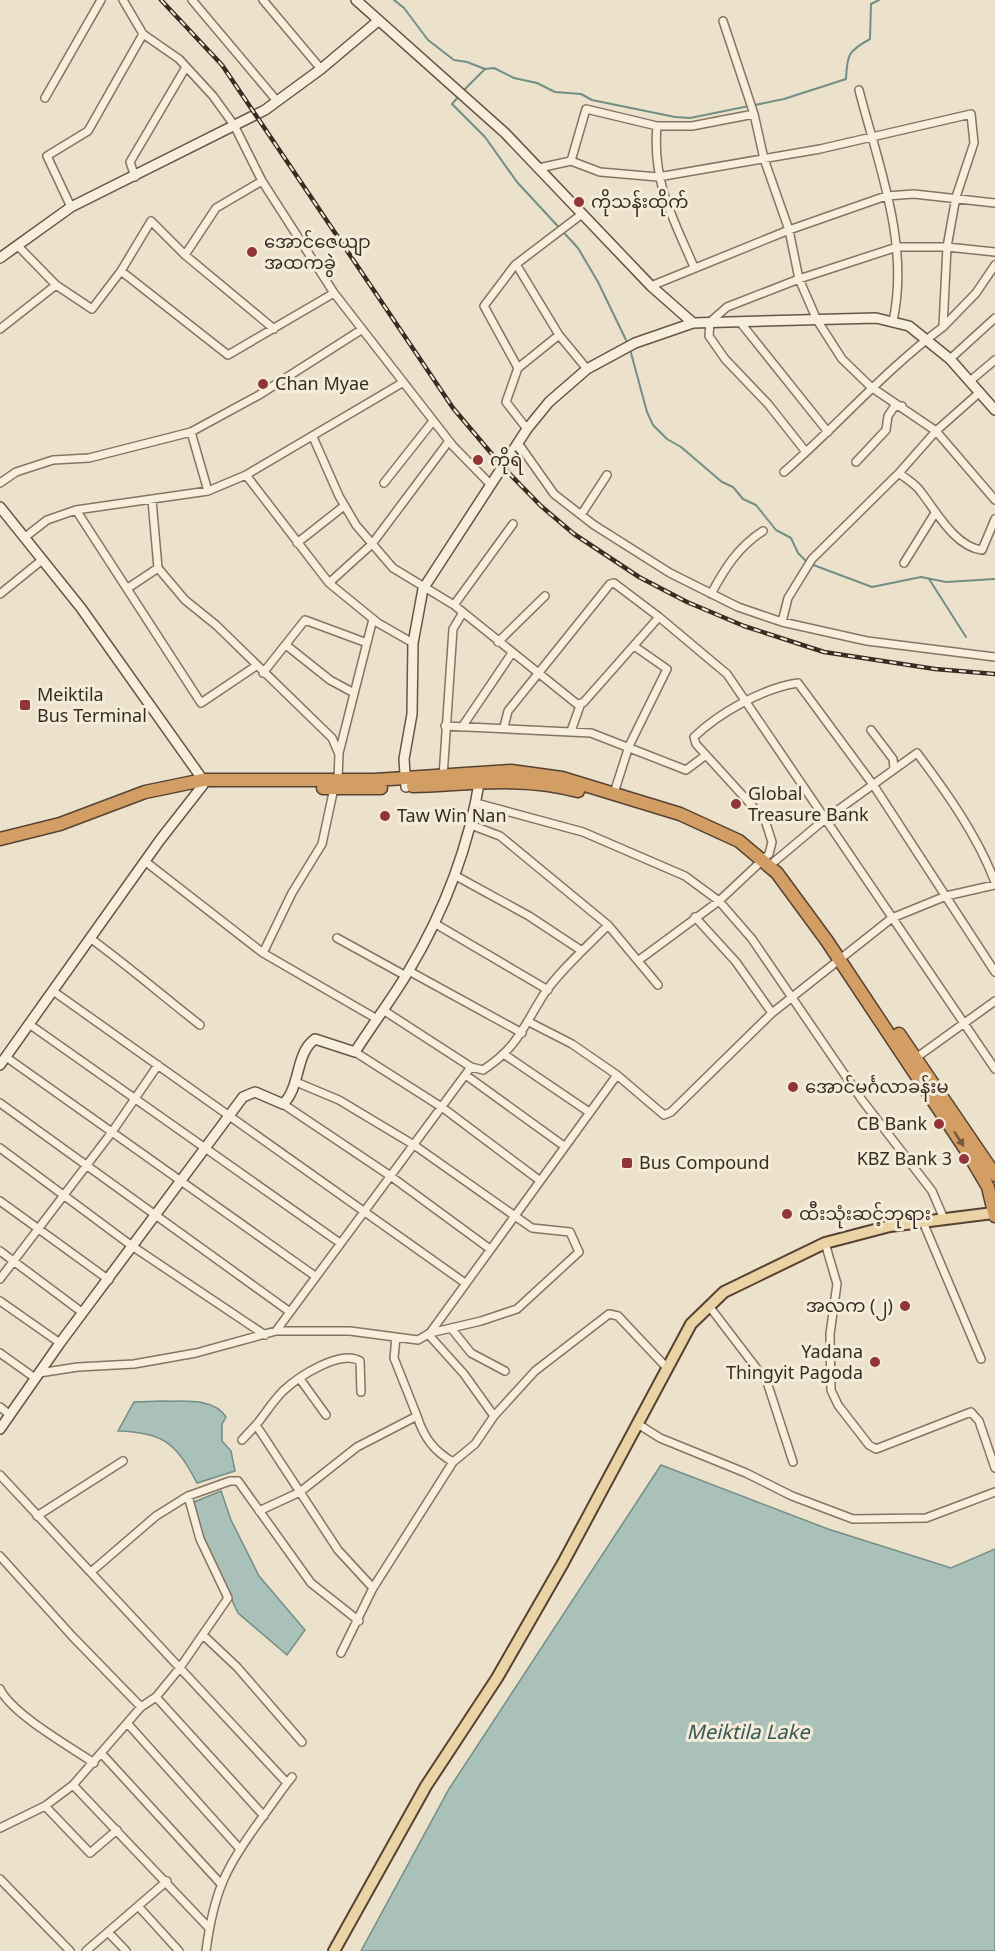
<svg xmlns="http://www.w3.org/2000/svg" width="995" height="1951" font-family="Georgia,'Noto Sans Myanmar',serif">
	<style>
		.water { fill: #aac1b9; stroke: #718f86; stroke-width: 1.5 }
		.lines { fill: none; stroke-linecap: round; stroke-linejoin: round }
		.stream { stroke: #718f86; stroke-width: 2 }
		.street-casing { stroke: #877460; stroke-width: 10 }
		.secondary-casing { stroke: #695543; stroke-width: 12 }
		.primary-casing { stroke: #564233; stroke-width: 14 }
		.highway-casing { stroke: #564233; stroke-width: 15 }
		.street { stroke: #f7eedd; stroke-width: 7 }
		.secondary { stroke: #f7eedd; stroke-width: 9 }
		.primary { stroke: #ebd3a6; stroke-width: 10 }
		.highway { stroke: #d29e64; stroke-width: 12 }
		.rail-casing { stroke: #392c22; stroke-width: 4.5 }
		.rail { stroke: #f4ebd9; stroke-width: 2; stroke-dasharray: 7; stroke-linecap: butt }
		.oneway { fill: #765a3c }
		.poi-dot { fill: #913538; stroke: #f4ebd9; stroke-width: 2 }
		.labels { text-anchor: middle; stroke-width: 6; stroke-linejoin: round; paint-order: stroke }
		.poi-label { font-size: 18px; fill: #392c22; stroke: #f4ebd9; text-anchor: start }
		.water-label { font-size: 20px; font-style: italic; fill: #335754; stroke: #f4ebd9 }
	</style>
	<rect width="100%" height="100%" fill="#ece1ca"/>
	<path class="water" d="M163,1401C184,1402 213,1397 226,1417L222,1424V1441L231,1451L235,1471L197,1483C176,1443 163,1432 118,1431L134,1402Z
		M661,1465L828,1529L951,1568L995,1549V1951H361L449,1789Z
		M221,1491L231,1520L259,1576L305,1630L287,1655L238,1613L202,1536L194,1502Z"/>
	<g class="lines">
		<path class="stream" d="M394,0L404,8L428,40L454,60L467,62L485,69L494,68L514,78L537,83L555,92L581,94L592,100L675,117L690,118L749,106
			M462,92L485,69
			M459,96L452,104L485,137L517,182L578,248L598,282L626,340
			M755,105L784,99L846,79C847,55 848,51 870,39L871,4L879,0
			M631,353L647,412L653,425L667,439L681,447L722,482L733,487L743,499L756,505L776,530L791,538L798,553L808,563L872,587L921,577L946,582L995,579
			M929,579L966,637"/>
		<g class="street-casing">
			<path id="street" d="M123,0L143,34L179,59L213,96L234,125L262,181L334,293L453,446L491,485
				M192,0L277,101
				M263,0L321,69
				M723,21L754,114L764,159L789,230L799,279L817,320L842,359L871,387L936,431L995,500
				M859,90C878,164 910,244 893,321
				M45,98L101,0
				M657,126C652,182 673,218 694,267
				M571,161L586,109L657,126H692L754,114
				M539,168L571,161L600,172L658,177L820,149L971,114L974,143L956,197L947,247L943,327C885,370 838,425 784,472
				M135,177L130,162L186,67
				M71,207L47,156L88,131L143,34
				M18,246L56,285L92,309L121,271L151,221L185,255L274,329
				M185,255L216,208L262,181
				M516,264L559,335L587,369
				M121,271L228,355L334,293
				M651,286L789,230L886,196L914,194L995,203
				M740,322L828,432
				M943,327L976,293L995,265
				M0,329L56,285
				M950,359L995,318
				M518,368L484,306L515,265L582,214
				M970,381L995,360
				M527,429L506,402L518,368L559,335
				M191,432L208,491
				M313,437L339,496L356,525L393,568L454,605L577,704L583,703L659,617L727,674L995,1069
				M518,443L554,494L594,525L670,573L738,607L782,622L867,641L995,657
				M806,452L768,404L725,359L709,336L710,322L727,307L799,279L897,247H947L995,252
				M856,462L886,430L888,416L894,407L902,406
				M899,473C906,479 916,484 921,492C936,511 955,547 982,550L995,519
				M246,475L329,583L378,623L413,643
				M0,483L16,472L53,460L89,458L191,432L259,395L361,330
				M384,483L433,421
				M152,500L158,568L185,600L216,625L332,738L339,754L338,780
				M76,510L201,703L256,666
				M581,515L607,475
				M24,538L47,520L76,510L208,491L246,475L402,383
				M297,543L344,506
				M904,563L935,513
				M329,583L372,544L449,441
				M128,588L158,568
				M0,594L42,560
				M711,594C725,568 738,547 763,531
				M454,605L513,524
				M782,622L788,598L812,559L899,473L936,431L980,392
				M498,642L545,596
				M286,645L330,680L354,693
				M263,673L305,620L367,643
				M445,726L591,733L686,770L706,755
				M462,727L512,653
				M504,727L508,711L610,584L614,583L659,617
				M871,730L893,759L894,769
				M571,731L581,703
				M339,753L373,619
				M443,777L453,629L462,614
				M614,793L629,746L667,669L634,646
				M476,803L583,832L685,876L719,901L752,939L862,1100L932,1191L944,1219
				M471,825L500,836L608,925L658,985
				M146,862L263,953L377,1019
				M769,866L824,820L917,753C947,793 977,835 995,882
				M456,876L529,916L582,951
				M695,917L736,962L772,1013
				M434,923L548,990
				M90,938C128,966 163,996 200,1025
				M337,938L406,976
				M263,953L292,893L322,844L334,788
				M639,960L719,901L769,854L772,842L765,820L696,744L694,737C719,713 763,688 798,683L874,786L995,972
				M409,971L522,1033
				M53,991L465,1283
				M383,1010L471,1067
				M529,1022L572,1044L617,1075L664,1115L671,1112L772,1013L892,918L946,896L995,885
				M29,1024L340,1243
				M355,1052L443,1108L539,1180
				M505,1055L589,1112
				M6,1057L315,1276
				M913,1060L995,1001
				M467,1076L564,1146
				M296,1082L339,1100L414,1145L532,1228L570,1232L579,1252L517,1309L481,1321L430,1333
				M0,1103L290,1312
				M283,1104L389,1175L490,1249
				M0,1148L132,1246L265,1335
				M0,1201L109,1280
				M923,1222L981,1359
				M825,1243L837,1284L830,1334L831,1390L838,1405L869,1445L876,1449L971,1412L979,1421L995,1468
				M0,1251L83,1313
				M0,1279L112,1132L158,1065
				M0,1301L60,1343
				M709,1306L767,1382L793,1462
				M451,1328L471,1353L505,1371
				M276,1331L471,1067L483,1070C518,1047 523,1027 544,994C561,969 587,947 608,925
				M428,1334L464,1374L494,1416
				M396,1337L394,1358L417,1416
				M0,1353L35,1378
				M39,1373L78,1367L134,1364L196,1353L276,1331H350L418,1340L430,1333L617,1075
				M300,1379L326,1415
				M361,1392L360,1361C340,1349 298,1377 283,1391C273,1401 265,1414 256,1425L338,1550L373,1588
				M0,1407L9,1414
				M638,1424L660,1438L746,1473L792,1496L853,1519L926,1518L995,1492
				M242,1440L256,1425
				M0,1475L287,1783
				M259,1511L300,1492L357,1447L417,1416C424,1438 434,1451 453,1462
				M37,1516L123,1461
				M0,1556L72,1636L141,1707
				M91,1572L156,1516L188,1496
				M203,1635L237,1667L302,1742
				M341,1653L373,1588L453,1462L475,1444L494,1416L535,1371L609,1314L618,1316L668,1369
				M0,1689C12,1714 69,1746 94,1763
				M156,1697L264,1816
				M128,1724L239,1848
				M102,1754L221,1884
				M73,1785L209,1928
				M45,1806L90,1853L117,1830
				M0,1828L45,1806L73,1785L141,1707L156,1697L179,1669L228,1598L200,1539L188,1496L230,1481H238L311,1583L359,1621
				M0,1879L70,1951
				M138,1906L179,1951
				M108,1932L126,1951
				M86,1951L167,1881
				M206,1951C214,1889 227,1865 264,1815C273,1803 282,1789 292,1777"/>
		</g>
		<g class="secondary-casing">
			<path id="secondary" d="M356,0L505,133L651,286L693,323
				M0,258L71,207L265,110L321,69L378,21
				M0,507L81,608L203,780V785L160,840L0,1065
				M406,787L404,759L412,714L413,643L423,589L527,429L549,402L587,369L635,343L693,323L876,318L909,326L950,359L995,410
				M0,1429L60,1343L243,1097L255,1092L283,1104C301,1087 295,1053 315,1039L355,1052C372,1025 392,999 408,972C444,912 469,847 480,778"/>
		</g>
		<g class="primary-casing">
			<path id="primary" d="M334,1951L426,1786L497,1678L563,1563L691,1324L724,1292L825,1243L890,1226L993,1213"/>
		</g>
		<g class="highway-casing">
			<path id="highway" d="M413,786C471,784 521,776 578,791
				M323,788H381
				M0,839L60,824L145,792L203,780H375L511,771L562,778L680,814L739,841L777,873L827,941L968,1153L988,1187L995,1216
				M899,1034L995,1175"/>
		</g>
		<use href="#street" class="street"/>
		<use href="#secondary" class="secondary"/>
		<use href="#primary" class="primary"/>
		<use href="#highway" class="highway"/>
		<g class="rail-casing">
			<path id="rail" d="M161,0L222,65L453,408L502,466L541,506L574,534L639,577L687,602L744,626L824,652L935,669L995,674"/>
		</g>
		<use href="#rail" class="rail"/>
	</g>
	<defs><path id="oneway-solid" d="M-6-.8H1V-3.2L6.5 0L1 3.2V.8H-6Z" transform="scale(1.5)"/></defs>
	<use class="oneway" href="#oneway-solid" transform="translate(959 1139) rotate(57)"/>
	<g class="poi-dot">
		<circle cx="579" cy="202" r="6"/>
		<circle cx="252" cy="252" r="6"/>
		<circle cx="263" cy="384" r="6"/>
		<circle cx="478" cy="460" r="6"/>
		<rect x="19" y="699" width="12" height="12" rx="3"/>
		<circle cx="736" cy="804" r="6"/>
		<circle cx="385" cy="816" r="6"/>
		<circle cx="793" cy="1087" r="6"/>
		<circle cx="939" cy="1124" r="6"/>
		<circle cx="964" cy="1159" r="6"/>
		<rect x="621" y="1157" width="12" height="12" rx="3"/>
		<circle cx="787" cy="1214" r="6"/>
		<circle cx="905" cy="1306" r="6"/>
		<circle cx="875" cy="1362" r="6"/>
	</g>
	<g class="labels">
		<g class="poi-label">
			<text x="591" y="208">ကိုသန်းထိုက်</text>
			<text x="264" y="248">အောင်ဇေယျာ<tspan x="264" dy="21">အထကခွဲ</tspan></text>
			<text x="275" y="390">Chan Myae</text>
			<text x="490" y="466">ကိုရဲ</text>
			<text x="37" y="701">Meiktila<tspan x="37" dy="21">Bus Terminal</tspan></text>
			<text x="748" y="800">Global<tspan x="748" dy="21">Treasure Bank</tspan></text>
			<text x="397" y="822">Taw Win Nan</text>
			<text x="805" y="1093">အောင်မင်္ဂလာခန်းမ</text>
			<text x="927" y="1130" text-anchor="end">CB Bank</text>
			<text x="952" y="1165" text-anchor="end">KBZ Bank 3</text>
			<text x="639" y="1169">Bus Compound</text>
			<text x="799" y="1220">ထီးသုံးဆင့်ဘုရား</text>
			<text x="893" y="1312" text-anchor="end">အလက (၂)</text>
			<text x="863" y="1358" text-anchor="end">Yadana<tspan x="863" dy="21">Thingyit Pagoda</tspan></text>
		</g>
		<g class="water-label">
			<text x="748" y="1739">Meiktila Lake</text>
		</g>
	</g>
</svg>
